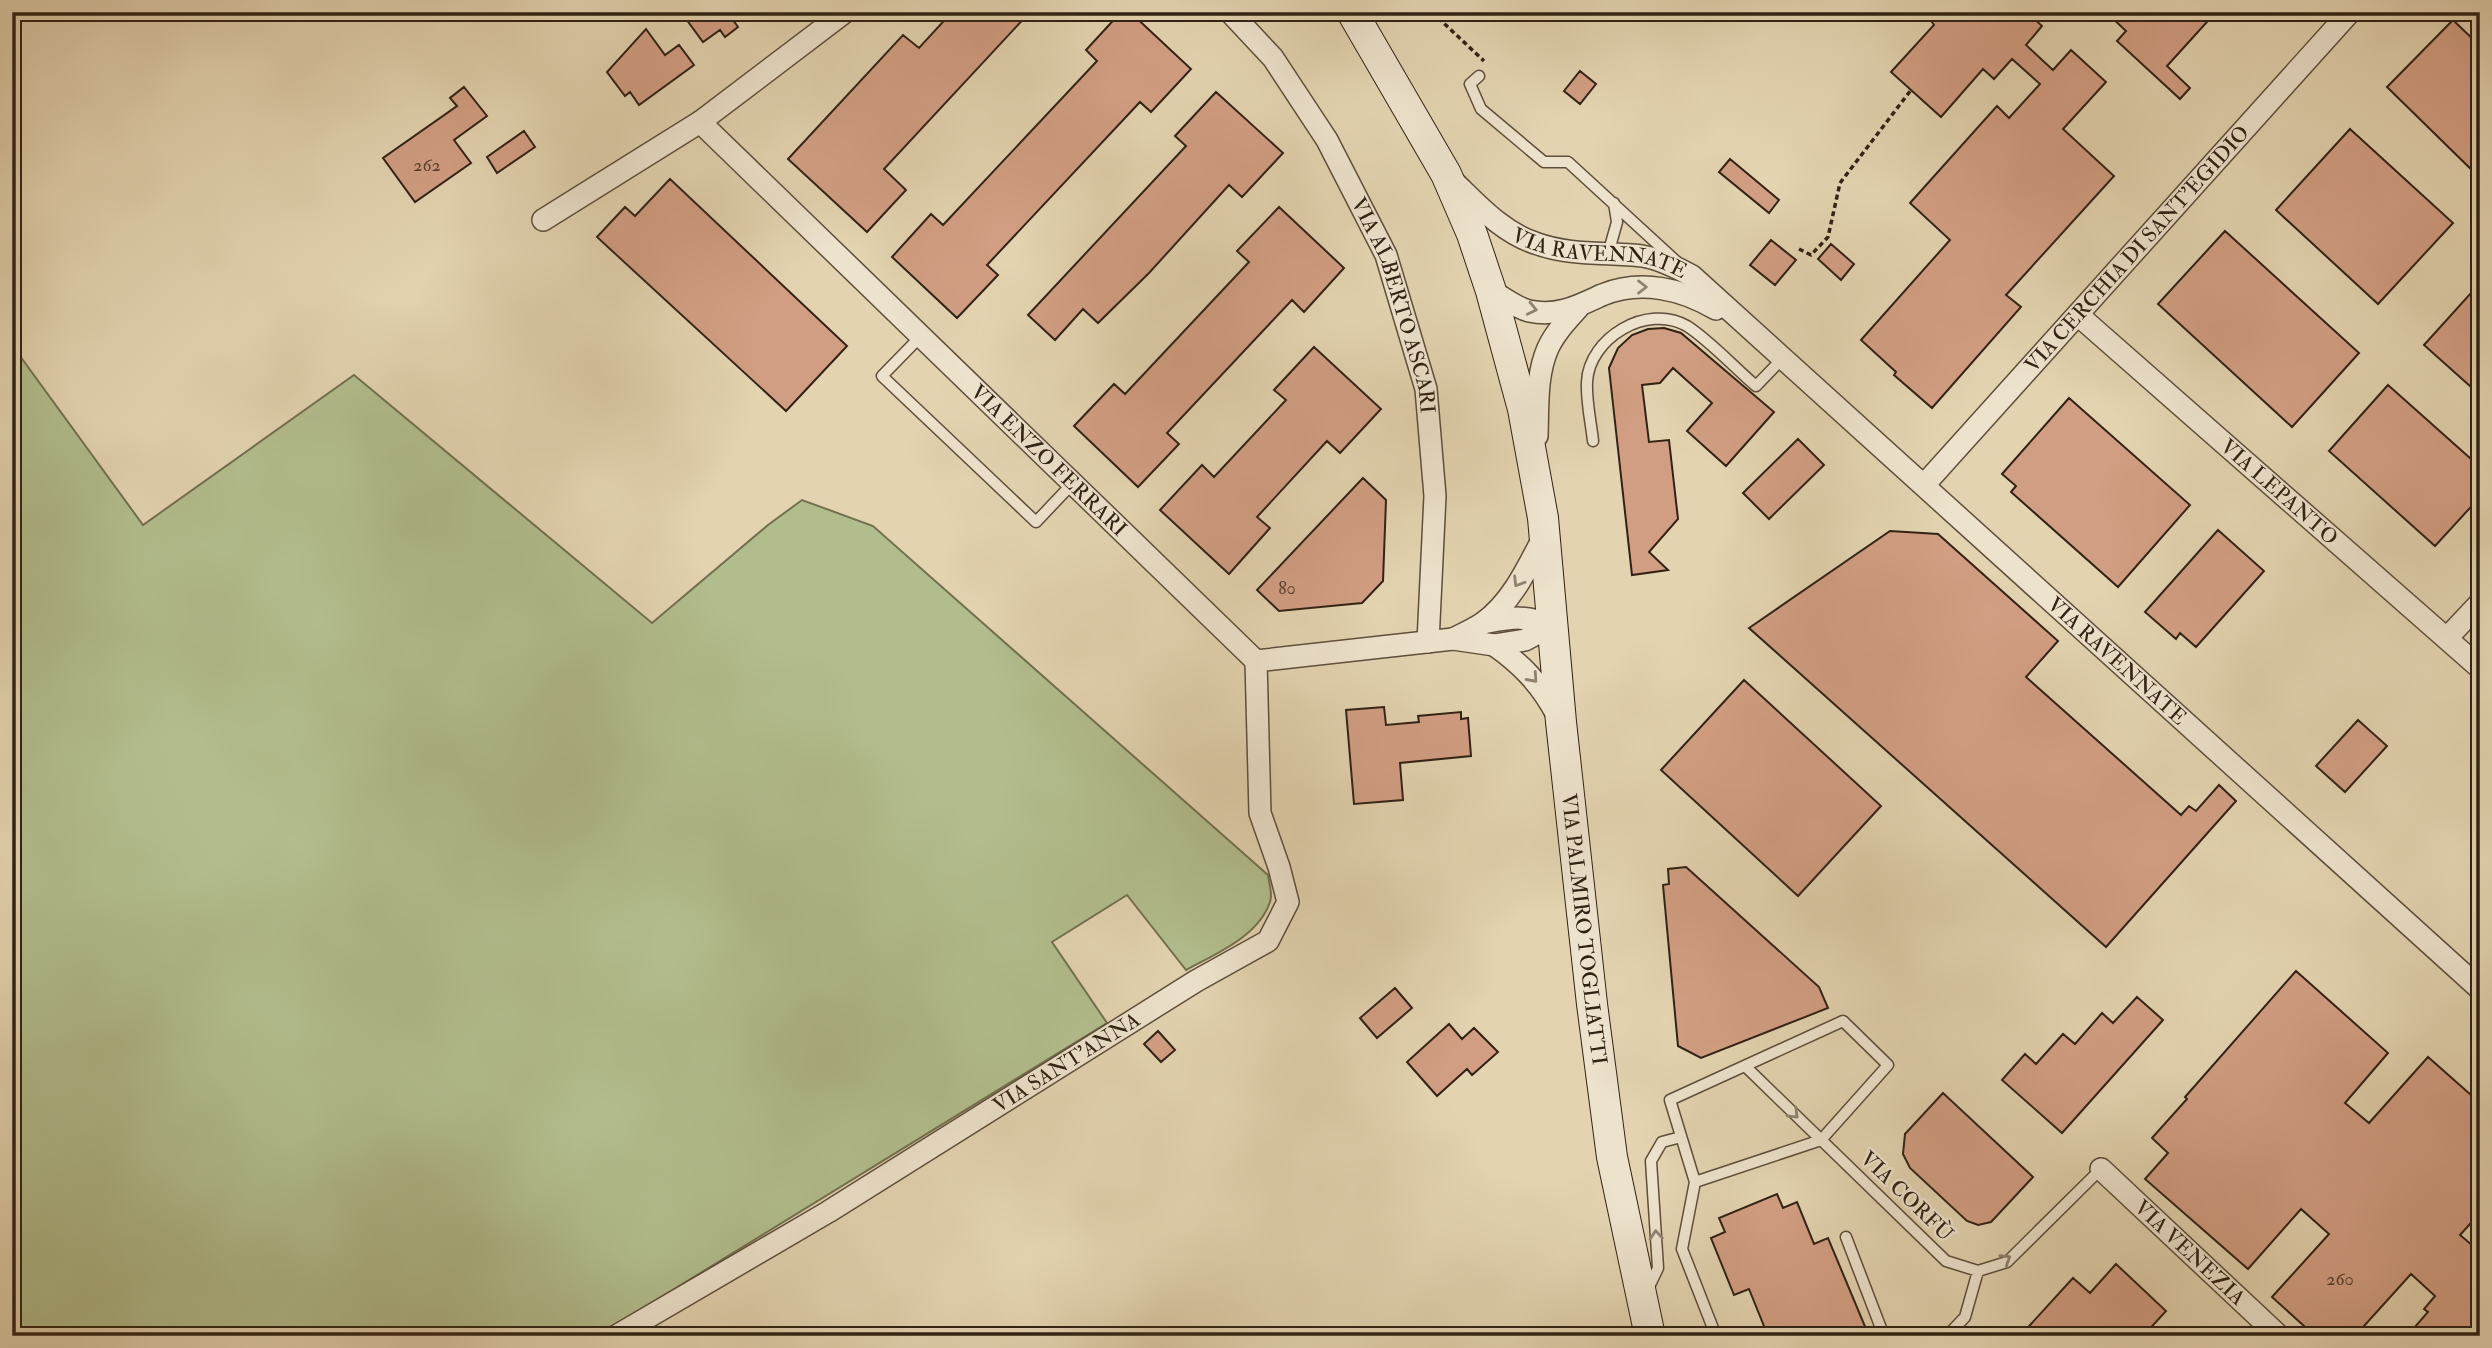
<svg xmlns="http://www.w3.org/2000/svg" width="2492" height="1348" font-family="'IM FELL Double Pica',serif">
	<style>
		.green { fill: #b2bd8d; stroke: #727050; stroke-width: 2 }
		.building { fill: #d29e83; stroke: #312214; stroke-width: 2 }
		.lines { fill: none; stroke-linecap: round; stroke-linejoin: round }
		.service-casing { stroke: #5e4e3b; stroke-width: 13 }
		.minor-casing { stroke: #5e4e3b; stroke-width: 24 }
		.secondary-casing { stroke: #312214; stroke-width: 32 }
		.path { stroke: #312214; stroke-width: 3.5; stroke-dasharray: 5 3.5; stroke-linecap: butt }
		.service { stroke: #ede2cc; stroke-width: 10 }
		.minor { stroke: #ede2cc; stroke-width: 21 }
		.secondary { stroke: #ede2cc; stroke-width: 30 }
		.oneway { stroke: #8f8270 }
		.labels { text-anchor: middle; stroke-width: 5; stroke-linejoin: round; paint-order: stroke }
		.number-label { font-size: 18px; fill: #594130 }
		.street-label { font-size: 21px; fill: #312214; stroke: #ede2cc }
	</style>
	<rect width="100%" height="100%" fill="#e3d3b0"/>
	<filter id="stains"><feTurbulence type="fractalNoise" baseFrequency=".00286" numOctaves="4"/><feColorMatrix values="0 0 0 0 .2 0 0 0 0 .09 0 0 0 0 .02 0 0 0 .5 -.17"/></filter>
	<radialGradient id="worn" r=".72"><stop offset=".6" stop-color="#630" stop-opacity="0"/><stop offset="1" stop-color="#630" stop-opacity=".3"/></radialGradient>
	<path class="green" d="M12,345L143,525L354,375L652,623L768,525L802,500L873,526L1268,875C1269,883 1273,895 1270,902C1258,937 1215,954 1186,970L1127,895L1052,942L1107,1023L598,1336H12Z"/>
	<path class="building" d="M695,12H744L733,20L738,27L725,37L720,30L703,42L686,19Z
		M952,12H1030L884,169L906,190L867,232L788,159L903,35L919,48Z
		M1121,12H1130L1191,69L1151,112L1140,102L987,265L998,275L957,318L892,257L931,214L943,225L1097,61L1086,50Z
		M1940,12H2027L2042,26L2026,45L2053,70L2071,50L2106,82L2063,129L2114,176L2006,295L2021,307L1932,408L1894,375L1896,372L1861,340L1950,240L1910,203L1997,106L2009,118L2040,84L2012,59L1994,79L1983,69L1941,117L1891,72L1934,25L1932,22Z
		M2106,12H2216L2167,66L2190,88L2180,99L2117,41L2126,31Z
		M2453,20L2480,46V178L2387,87Z
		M646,29L665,55L679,45L694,65L639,105L630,92L625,96L607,72Z
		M1580,71L1596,84L1580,104L1564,91Z
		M464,87L487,116L454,140L471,163L415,202L383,158L457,106L450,98Z
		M1216,92L1283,153L1242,197L1229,185L1149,273L1098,323L1083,309L1055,340L1028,315L1186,146L1175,136Z
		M2350,129L2453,223L2378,304L2276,210Z
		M524,131L535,147L497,173L487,157Z
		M1730,159L1779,200L1769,213L1719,172Z
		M670,179L847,346L786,411L597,237L625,207L635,216Z
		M1279,207L1344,268L1304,312L1292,300L1167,433L1179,444L1138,487L1074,426L1114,384L1125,394L1249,262L1237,251Z
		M2225,231L2359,353L2292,427L2158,304Z
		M1771,240L1796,260L1775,285L1750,265Z
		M1831,244L1854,264L1841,280L1818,259Z
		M2480,283V395L2424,345Z
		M1664,328L1681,333L1774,412L1726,466L1687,431L1712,403L1673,368L1660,383L1642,385L1649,442L1669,440L1678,519L1649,552L1668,570L1632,575L1609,368L1618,348L1632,335L1648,329Z
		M1314,347L1381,409L1340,453L1327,441L1257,517L1270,528L1229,574L1160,510L1202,465L1214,477L1286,400L1274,390Z
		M2388,385L2480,467V497L2435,546L2329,451Z
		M2069,398L2190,505L2118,587L2011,492L2016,486L2002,474Z
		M1798,439L1824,465L1769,519L1743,493Z
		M1363,478L1386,500L1383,581L1362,603L1279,611L1257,590Z
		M2218,530L2264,571L2196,647L2180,633L2176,639L2145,612Z
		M1890,531L1938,534L2058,641L2026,677L2181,815L2189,806L2196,811L2219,785L2236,801L2106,947L1749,628Z
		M1744,680L1881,806L1798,896L1661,770Z
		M1384,707L1386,725L1419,722L1418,716L1461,712V719L1468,718L1471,756L1400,763L1403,800L1354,804L1346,710Z
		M2358,720L2387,746L2345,792L2316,766Z
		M1686,867L1819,987L1828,1008L1701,1058L1678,1046L1663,885L1669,884L1668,869Z
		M2296,971L2388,1053L2345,1103L2369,1123L2428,1057L2480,1103V1213L2460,1235L2480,1252V1336H2407L2428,1312L2424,1309L2435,1296L2411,1274L2355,1336H2315L2272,1297L2329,1234L2301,1209L2248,1269L2145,1179L2168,1153L2152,1138L2187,1099L2185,1097Z
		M1395,988L1412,1008L1377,1038L1360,1018Z
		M2137,997L2163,1020L2062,1133L2002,1080L2025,1054L2036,1064L2063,1034L2075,1044L2102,1013L2113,1023Z
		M1449,1024L1462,1039L1474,1028L1498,1052L1472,1075L1467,1069L1437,1096L1407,1062Z
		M1158,1031L1175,1050L1161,1062L1144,1044Z
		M1943,1093L2033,1177L1991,1222L1978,1225L1967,1221L1910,1168L1903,1154L1905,1134Z
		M1777,1194L1783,1208L1797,1202L1814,1244L1828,1238L1869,1336H1768L1749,1289L1734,1295L1711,1238L1725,1232L1719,1218Z
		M2116,1264L2166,1311L2143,1336H2020L2073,1278L2090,1293Z"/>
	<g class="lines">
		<g class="service-casing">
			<path id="service" d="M1479,76L1470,84L1481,109L1544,162H1568L1677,262
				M1608,254L1617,222L1614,203
				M920,337L882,376L1036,522L1073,483
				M1593,441C1591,422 1586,401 1587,382C1589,338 1647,303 1687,326C1709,340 1735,368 1756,386L1782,359
				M1843,1021L1888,1065L1821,1140L1695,1182L1670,1100Z
				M1745,1066L1946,1261L1978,1271L2007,1262L2101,1169
				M1695,1182L1682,1249L1716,1336
				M1846,1237L1884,1336
				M1647,1291L1658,1268L1651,1161L1662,1142L1681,1137
				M1947,1336L1965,1317L1978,1271"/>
		</g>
		<g class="minor-casing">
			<g id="minor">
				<path id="s1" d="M1230,12L1273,58L1327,140L1386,255L1426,389L1435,496L1428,642"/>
				<path id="s2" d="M700,122L1256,661L1453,639L1494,645L1525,640L1551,626"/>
				<path id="s3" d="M1454,182C1478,205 1502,232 1535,243C1570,256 1606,252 1642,256C1660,259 1676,267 1692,276L2480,989"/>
				<path d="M543,220L700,122L845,12"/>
				<path d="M1491,291C1503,297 1516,308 1529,311C1558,317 1578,306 1602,295C1641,279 1682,289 1716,309"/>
				<path id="s4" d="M2078,315L2480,668"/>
				<path d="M1537,436C1538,407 1536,375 1548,348C1555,333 1567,320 1578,308"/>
				<path id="s5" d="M1924,485L2350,12"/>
				<path d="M1483,623C1510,618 1525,614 1551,626"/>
				<path d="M2447,638L2480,603"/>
				<path d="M1453,639C1463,634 1474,629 1483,623C1512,602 1528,567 1544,536"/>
				<path d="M1494,645C1521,664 1541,684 1557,715"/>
				<path id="s6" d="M2101,1169L2279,1336"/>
				<path id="s7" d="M616,1336L828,1212L1196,981L1268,941L1288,902L1279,867L1260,813L1256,661"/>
			</g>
		</g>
		<g class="secondary-casing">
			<g id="secondary">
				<path id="s8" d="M1352,12L1446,174L1472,234L1491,291L1523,409L1543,518L1561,722L1592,1004L1612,1157L1650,1336"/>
			</g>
		</g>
		<path class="path" d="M1432,12L1484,61
			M1799,249L1811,255L1828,237L1840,183L1911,90"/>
		<use href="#service" class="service"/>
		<use href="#minor" class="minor"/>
		<use href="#secondary" class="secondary"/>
	</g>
	<defs><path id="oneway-chevron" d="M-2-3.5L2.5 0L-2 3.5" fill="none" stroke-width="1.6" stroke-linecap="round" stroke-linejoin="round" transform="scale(1.75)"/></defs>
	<g class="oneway">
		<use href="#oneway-chevron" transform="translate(1642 287)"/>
		<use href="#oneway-chevron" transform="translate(1532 309) rotate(13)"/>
		<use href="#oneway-chevron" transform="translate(1518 582) rotate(122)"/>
		<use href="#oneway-chevron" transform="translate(1533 678) rotate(48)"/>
		<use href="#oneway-chevron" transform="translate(1794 1114) rotate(44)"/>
		<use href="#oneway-chevron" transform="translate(1656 1235) rotate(-94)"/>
		<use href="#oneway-chevron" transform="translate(2006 1259) rotate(-33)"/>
	</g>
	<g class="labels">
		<g class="number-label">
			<text x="427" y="171">262</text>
			<text x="1287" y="594">80</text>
			<text x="2340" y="1285">260</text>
		</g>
		<g class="street-label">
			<text dy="7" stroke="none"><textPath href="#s5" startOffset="318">VIA CERCHIA DI SANT'EGIDIO</textPath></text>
			<text dy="7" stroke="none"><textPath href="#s3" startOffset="168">VIA RAVENNATE</textPath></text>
			<text dy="7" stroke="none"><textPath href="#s1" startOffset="341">VIA ALBERTO ASCARI</textPath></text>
			<text dy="7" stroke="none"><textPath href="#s2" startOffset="486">VIA ENZO FERRARI</textPath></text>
			<text dy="7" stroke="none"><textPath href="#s4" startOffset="268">VIA LEPANTO</textPath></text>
			<text dy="7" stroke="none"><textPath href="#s3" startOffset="838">VIA RAVENNATE</textPath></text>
			<text dy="7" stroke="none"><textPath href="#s8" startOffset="959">VIA PALMIRO TOGLIATTI</textPath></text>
			<text dy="7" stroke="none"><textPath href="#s7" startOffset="527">VIA SANT'ANNA</textPath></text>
			<text transform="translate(1907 1196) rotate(44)" y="7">VIA CORFÙ</text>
			<text dy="7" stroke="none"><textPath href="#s6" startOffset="122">VIA VENEZIA</textPath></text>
		</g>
	</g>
	<rect width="2492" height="1348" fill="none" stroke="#e3d3b0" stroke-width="42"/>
	<rect x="14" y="14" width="2464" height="1320" fill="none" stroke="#312214" stroke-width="3.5"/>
	<rect x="21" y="21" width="2450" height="1306" fill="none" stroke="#312214" stroke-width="2"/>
	<rect width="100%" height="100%" filter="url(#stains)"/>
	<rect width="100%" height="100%" fill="url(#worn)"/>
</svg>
